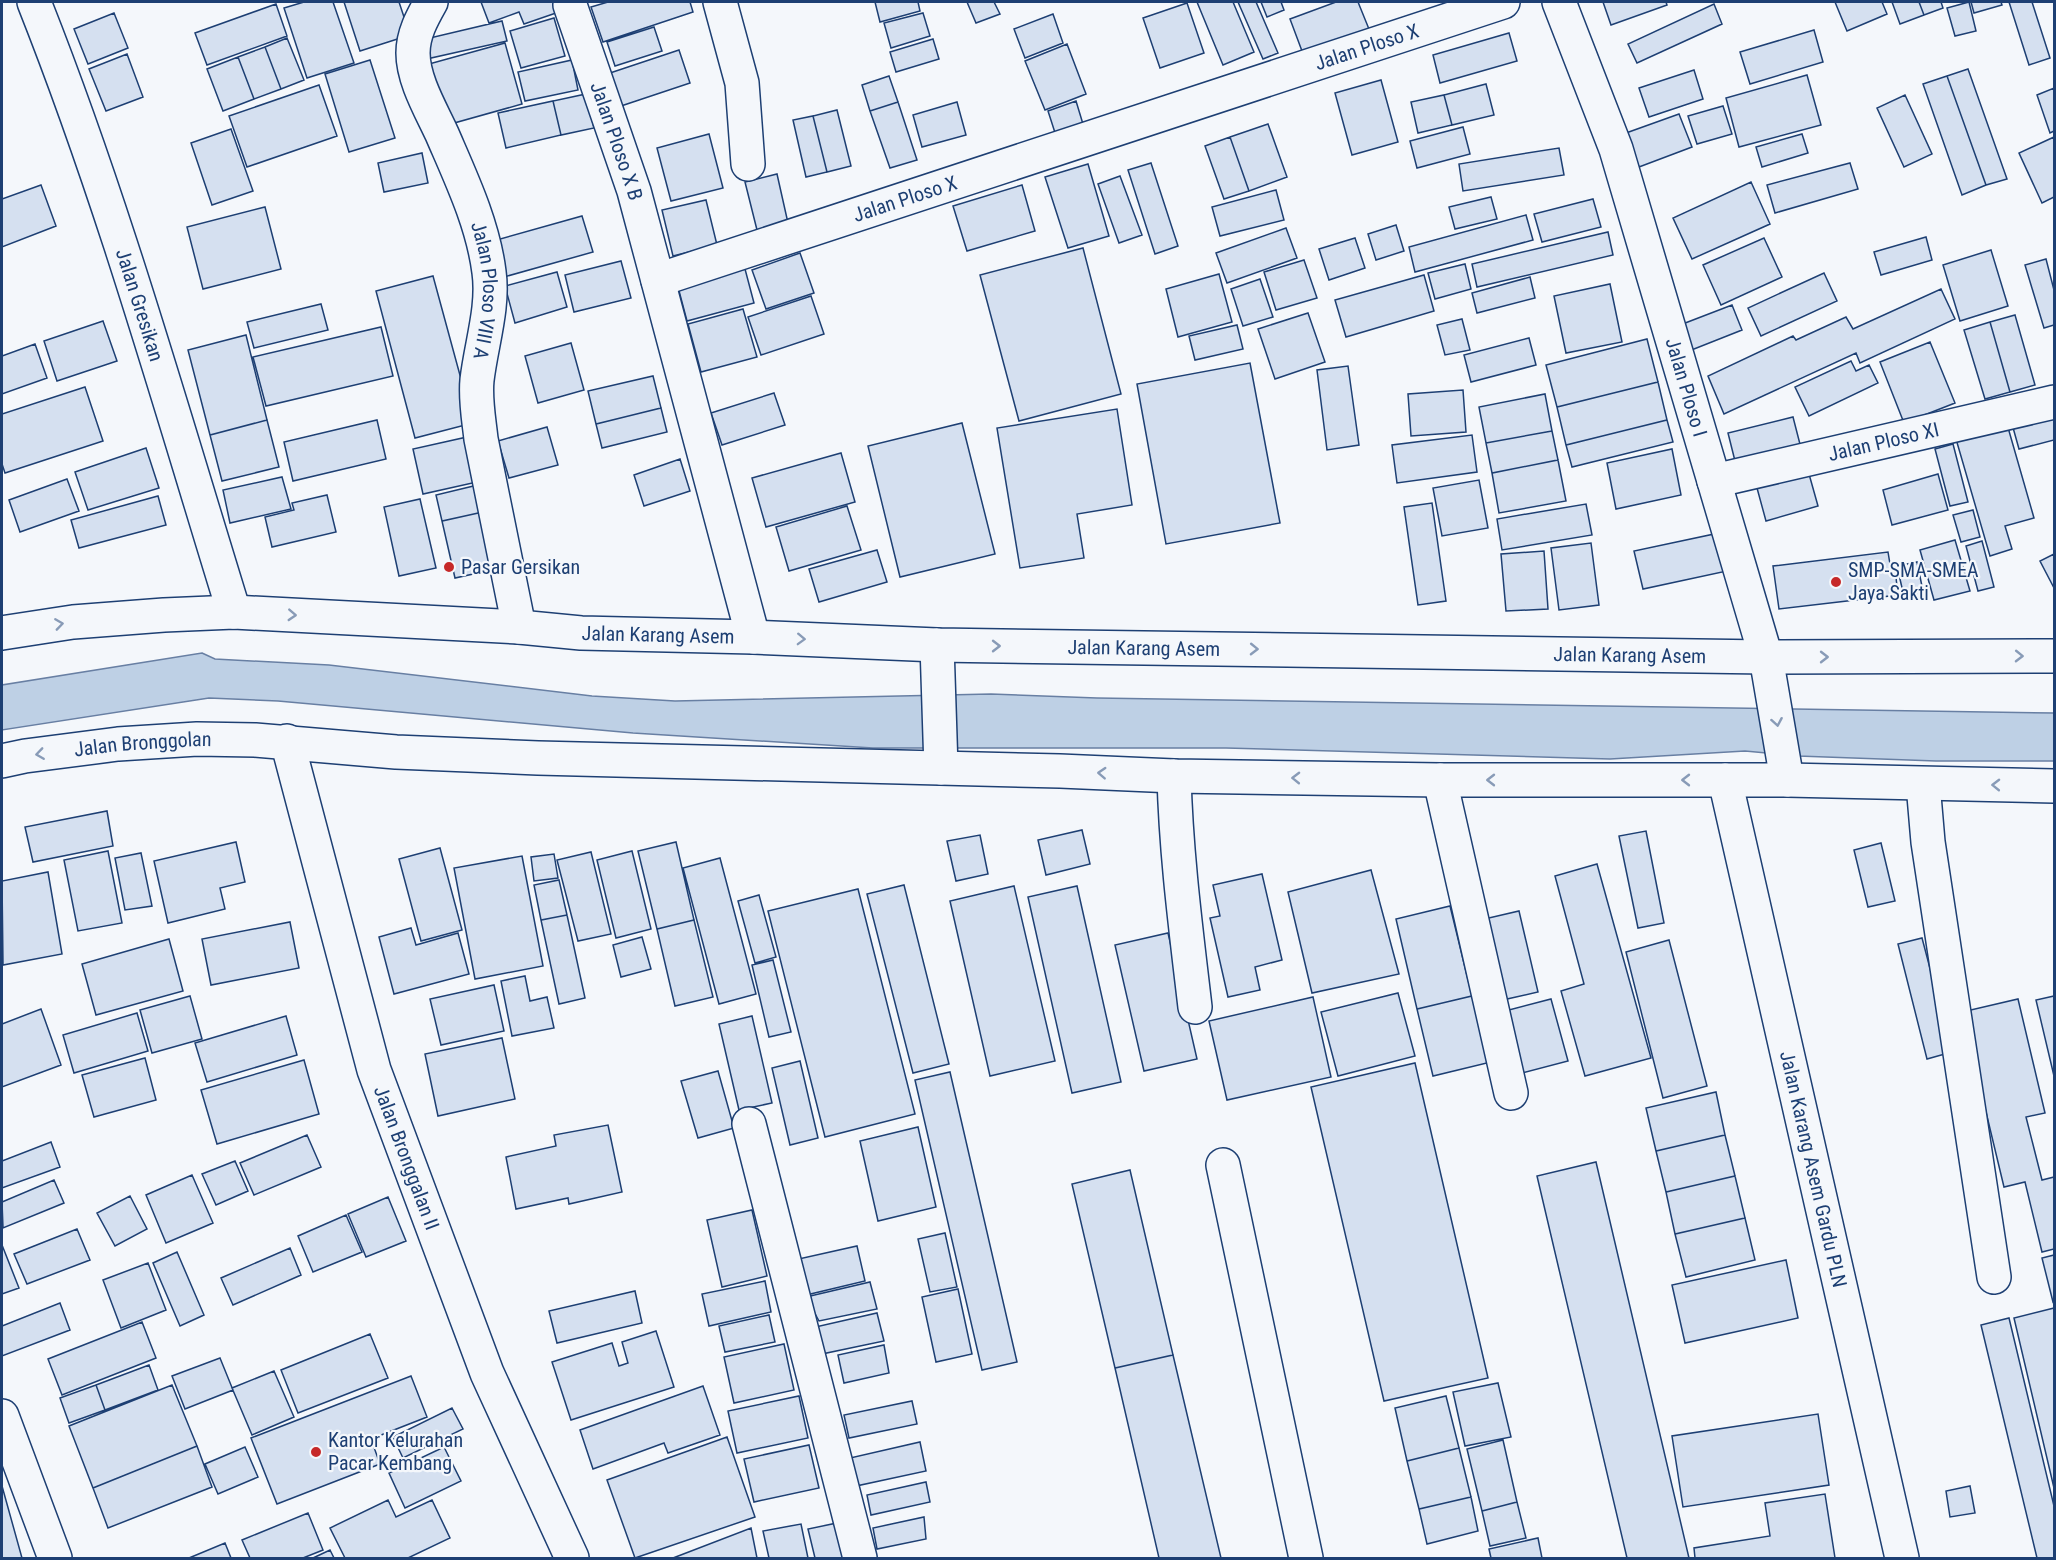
<svg xmlns="http://www.w3.org/2000/svg" width="2056" height="1560" font-family="'Roboto Condensed',sans-serif">
	<style>
		.water { fill: #bed0e5; stroke: #687fa3; stroke-width: 1.5 }
		.building { fill: #d5e0f0; stroke: #1d3f73; stroke-width: 1.5 }
		.lines { fill: none; stroke-linecap: round; stroke-linejoin: round }
		.street-casing { stroke: #1d3f73; stroke-width: 36 }
		.secondary-casing { stroke: #1d3f73; stroke-width: 36 }
		.primary-casing { stroke: #1d3f73; stroke-width: 36 }
		.street { stroke: #f4f7fb; stroke-width: 33 }
		.secondary { stroke: #f4f7fb; stroke-width: 33 }
		.primary { stroke: #f4f7fb; stroke-width: 33 }
		.oneway { stroke: #889bb7 }
		.poi-dot { fill: #c62828; stroke: #f4f7fb; stroke-width: 2 }
		.labels { text-anchor: middle; stroke-width: 4.5; stroke-linejoin: round; paint-order: stroke }
		.street-label { font-size: 20px; fill: #1d3f73; stroke: #f4f7fb }
		.poi-label { font-size: 20px; fill: #1d3f73; stroke: #f4f7fb; text-anchor: start }
	</style>
	<rect width="100%" height="100%" fill="#f4f7fb"/>
	<path class="water" d="M202,653L215,659L329,665L592,696L675,701L991,694L1097,698L2054,713V761H1936L1798,756L1745,751L1610,759L1226,748H873L633,733L278,701L209,698L2,730V685Z"/>
	<path class="building" d="M304,2H333L354,63L307,78L284,8Z
		M344,2H399L410,35L360,51Z
		M481,2H553L556,13L524,24L519,12L489,23Z
		M608,2H690L693,12L603,42L591,7Z
		M875,2H918L920,11L880,22Z
		M967,2H994L1000,14L976,23Z
		M1197,2H1233L1254,52L1223,65Z
		M1238,2H1256L1278,53L1263,59Z
		M1261,2H1281L1284,10L1267,17Z
		M1336,2H1358L1371,34L1305,59L1290,19Z
		M1603,2H1666L1667,5L1611,25Z
		M1835,2H1882L1887,14L1847,31Z
		M1892,2H1919L1924,15L1900,24Z
		M1919,2H1941L1943,8L1924,15Z
		M1969,2L1976,31L1955,36L1947,8Z
		M1971,2H2001L2002,5L1974,13Z
		M2009,2H2032L2050,58L2029,65Z
		M1187,3L1204,53L1160,68L1143,18Z
		M276,4L287,36L207,65L195,33Z
		M1714,4L1722,24L1637,63L1628,44Z
		M114,13L128,48L88,64L74,29Z
		M923,13L930,36L891,48L884,23Z
		M1053,14L1063,43L1025,58L1014,29Z
		M554,18L565,56L521,68L510,31Z
		M502,21L507,41L422,60L417,41Z
		M654,27L662,51L615,66L607,42Z
		M1814,30L1823,62L1750,84L1740,52Z
		M1509,33L1517,61L1440,83L1433,55Z
		M287,38L304,80L281,89L265,47Z
		M933,39L939,59L896,72L890,52Z
		M505,43L522,104L447,125L429,64Z
		M1067,44L1086,94L1045,110L1025,61Z
		M265,47L281,89L254,99L238,57Z
		M679,50L690,83L618,107L607,74Z
		M127,54L143,97L106,111L89,69Z
		M238,57L254,99L223,111L207,69Z
		M370,60L395,138L349,152L325,74Z
		M572,60L578,90L525,101L518,72Z
		M1968,69L2007,179L1986,185L1947,76Z
		M1694,70L1703,99L1649,117L1639,88Z
		M1807,75L1821,125L1739,147L1726,98Z
		M889,76L898,102L870,111L862,85Z
		M1947,76L1986,185L1962,195L1923,84Z
		M1381,80L1398,142L1352,155L1335,93Z
		M1486,84L1494,115L1452,125L1444,95Z
		M319,85L337,136L247,167L229,116Z
		M2054,88V131L2050,133L2037,95Z
		M586,94L594,128L561,135L553,101Z
		M1444,95L1452,125L1418,133L1411,102Z
		M1905,95L1932,154L1904,167L1877,108Z
		M553,101L561,135L506,148L498,113Z
		M1076,101L1086,134L1058,142L1048,111Z
		M898,102L917,160L890,168L870,111Z
		M957,102L966,135L922,147L913,115Z
		M1723,106L1732,134L1697,144L1688,116Z
		M837,110L851,166L827,172L813,116Z
		M1679,114L1692,147L1639,167L1626,133Z
		M813,116L827,172L806,177L793,120Z
		M1268,124L1287,177L1249,191L1230,137Z
		M1463,127L1470,154L1417,168L1410,141Z
		M231,129L253,191L212,205L191,143Z
		M709,134L723,188L671,201L657,148Z
		M1802,134L1808,153L1762,167L1756,147Z
		M1230,137L1249,191L1224,199L1205,146Z
		M2054,137V197L2042,203L2019,153Z
		M1559,148L1564,175L1463,191L1459,164Z
		M422,153L428,183L384,192L378,163Z
		M1151,163L1178,246L1155,254L1128,170Z
		M1850,163L1858,189L1775,213L1767,185Z
		M1088,164L1109,236L1068,248L1045,177Z
		M777,174L788,223L757,230L745,182Z
		M1120,176L1142,235L1119,243L1098,184Z
		M1751,182L1770,224L1692,259L1673,218Z
		M41,185L56,226L2,247V199Z
		M1022,185L1035,231L967,251L953,206Z
		M1276,190L1284,220L1220,236L1212,207Z
		M1491,197L1497,219L1455,229L1449,207Z
		M1593,199L1601,227L1542,242L1534,214Z
		M706,200L717,245L673,256L662,210Z
		M265,207L281,269L203,289L187,227Z
		M1526,215L1533,240L1415,272L1409,247Z
		M582,216L593,252L504,277L493,241Z
		M1396,225L1404,251L1376,260L1368,234Z
		M1286,228L1297,258L1227,283L1216,253Z
		M1608,232L1613,255L1477,287L1472,264Z
		M1926,237L1932,260L1881,275L1874,252Z
		M1355,238L1365,268L1329,280L1319,249Z
		M1764,238L1782,277L1721,305L1703,265Z
		M1083,248L1121,394L1019,421L980,275Z
		M1991,250L2008,306L1960,321L1943,265Z
		M800,253L814,293L766,309L752,270Z
		M2046,259L2054,290V325L2044,328L2025,265Z
		M1304,260L1317,298L1276,310L1264,272Z
		M621,261L631,298L574,312L565,275Z
		M1465,264L1471,289L1435,299L1428,273Z
		M745,269L754,303L687,321L678,287Z
		M557,272L567,307L515,323L505,286Z
		M1824,273L1837,301L1761,336L1748,308Z
		M1219,274L1232,322L1178,337L1166,289Z
		M1424,275L1434,311L1346,337L1335,300Z
		M433,276L473,423L415,438L376,291Z
		M1530,277L1535,298L1477,313L1472,293Z
		M1260,279L1273,317L1243,326L1231,289Z
		M1610,284L1622,342L1566,353L1554,296Z
		M1941,289L1955,319L1860,363L1856,353L1724,414L1708,376L1793,336L1796,340L1846,317L1853,329Z
		M811,296L824,334L761,355L748,317Z
		M321,304L328,330L254,348L247,322Z
		M1732,305L1742,330L1689,351L1680,325Z
		M743,309L757,357L701,372L688,324Z
		M1308,313L1325,362L1275,379L1258,329Z
		M2015,315L2035,385L2010,392L1990,322Z
		M1462,319L1470,350L1445,355L1437,325Z
		M103,321L117,361L57,381L44,341Z
		M1990,322L2010,392L1985,399L1964,330Z
		M1237,325L1243,349L1195,360L1189,336Z
		M381,327L393,376L266,406L253,357Z
		M246,335L267,420L210,435L188,350Z
		M1529,338L1536,365L1471,382L1464,355Z
		M1647,339L1658,382L1557,407L1546,365Z
		M1930,342L1955,403L1904,423L1880,362Z
		M571,343L584,390L538,403L525,356Z
		M35,344L47,378L2,394V356Z
		M1851,361L1856,371L1869,365L1878,383L1809,416L1795,387Z
		M1250,363L1280,523L1166,544L1137,384Z
		M1348,366L1359,445L1327,450L1317,370Z
		M653,376L661,408L596,424L588,391Z
		M1658,382L1667,420L1566,445L1557,407Z
		M85,387L103,441L5,473L2,464V414Z
		M1463,390L1466,432L1411,436L1408,394Z
		M774,393L785,425L722,445L711,413Z
		M1545,394L1552,431L1486,443L1479,407Z
		M661,408L667,432L602,448L596,424Z
		M1117,409L1132,505L1077,514L1084,558L1020,568L997,428Z
		M2054,412V440L2019,449L2012,424Z
		M1793,417L1802,452L1737,469L1728,433Z
		M267,420L279,467L222,481L210,435Z
		M377,420L386,459L293,481L284,442Z
		M1667,420L1673,442L1572,467L1566,445Z
		M962,423L995,554L900,577L868,446Z
		M2007,424L2034,518L2005,526L2012,549L1990,556L1956,439Z
		M547,427L558,465L509,478L498,441Z
		M1552,431L1558,460L1492,473L1486,443Z
		M476,435L486,480L423,494L413,449Z
		M1472,435L1477,472L1397,483L1392,445Z
		M1953,444L1968,502L1950,506L1935,449Z
		M146,448L159,488L88,510L75,472Z
		M1672,449L1681,495L1616,509L1607,463Z
		M841,453L855,502L766,527L752,478Z
		M680,459L690,491L644,506L634,475Z
		M1558,460L1566,501L1499,513L1492,473Z
		M1809,474L1818,506L1766,521L1757,488Z
		M1938,474L1948,510L1892,525L1883,490Z
		M282,477L291,509L230,523L223,490Z
		M67,479L79,511L20,532L9,500Z
		M1479,480L1488,528L1442,536L1433,488Z
		M486,483L492,510L442,521L436,495Z
		M327,495L336,532L272,547L265,517L294,510L292,503Z
		M158,496L166,525L79,548L71,520Z
		M420,499L436,568L399,576L384,507Z
		M1432,503L1446,601L1418,605L1404,507Z
		M1586,504L1592,535L1502,550L1497,519Z
		M847,506L861,550L789,571L776,527Z
		M492,510L505,567L455,578L442,521Z
		M1973,510L1980,537L1961,542L1953,515Z
		M1719,533L1727,571L1643,589L1634,551Z
		M1955,540L1970,591L1934,600L1920,550Z
		M1982,541L1994,587L1978,591L1966,546Z
		M1591,543L1599,605L1559,610L1551,548Z
		M877,550L887,582L819,602L809,569Z
		M1544,551L1548,609L1506,611L1501,554Z
		M1888,552L1891,570L1895,569L1898,595L1779,609L1773,566Z
		M2054,554V588L2040,561Z
		M1917,562L1924,596L1905,601L1897,566Z
		M107,811L113,846L33,862L25,827Z
		M1082,830L1090,864L1046,875L1038,840Z
		M1646,831L1664,923L1638,928L1619,836Z
		M980,835L988,874L956,881L947,841Z
		M236,842L245,882L220,888L225,909L168,923L154,861Z
		M676,842L694,920L657,929L638,851Z
		M1881,843L1895,901L1868,907L1854,850Z
		M440,848L462,930L421,941L399,859Z
		M108,851L122,923L78,931L64,860Z
		M632,851L651,929L616,938L597,860Z
		M591,852L611,934L578,941L557,860Z
		M141,853L152,906L125,910L115,858Z
		M554,854L558,878L534,881L531,857Z
		M522,856L543,966L475,979L454,868Z
		M720,858L756,994L719,1004L683,868Z
		M1597,864L1651,1058L1585,1076L1561,991L1584,984L1555,876Z
		M1371,870L1399,974L1312,993L1288,892Z
		M48,872L62,954L3,965L2,881Z
		M1262,874L1282,960L1255,967L1260,990L1228,997L1210,918L1220,916L1213,885Z
		M559,880L567,915L541,920L534,885Z
		M904,885L949,1064L913,1073L867,894Z
		M1014,886L1055,1061L990,1076L950,901Z
		M1077,886L1121,1082L1072,1093L1028,897Z
		M858,889L915,1114L825,1137L768,911Z
		M759,895L776,957L755,963L738,901Z
		M1450,906L1472,996L1417,1009L1396,919Z
		M1519,911L1538,992L1498,1001L1480,920Z
		M567,915L585,998L559,1004L541,920Z
		M694,920L713,997L675,1006L657,929Z
		M290,922L299,968L211,985L202,939Z
		M411,928L416,945L458,933L469,974L394,994L379,937Z
		M1168,933L1197,1059L1144,1071L1115,945Z
		M642,937L651,969L621,977L613,945Z
		M1922,938L1952,1052L1927,1059L1898,944Z
		M169,939L183,991L96,1015L82,964Z
		M1669,940L1707,1086L1663,1098L1626,952Z
		M773,960L791,1032L769,1037L752,965Z
		M525,976L530,1001L547,997L554,1028L512,1036L501,981Z
		M494,985L504,1031L441,1045L430,999Z
		M1398,993L1415,1056L1338,1076L1321,1012Z
		M190,996L202,1039L152,1053L140,1010Z
		M1472,996L1491,1062L1433,1076L1417,1009Z
		M2054,996V1076L2036,1000Z
		M1313,997L1331,1077L1227,1100L1209,1021Z
		M1551,999L1568,1061L1522,1073L1505,1011Z
		M2018,999L2045,1113L2026,1117L2042,1180L2054,1177V1249L2042,1252L2025,1182L2004,1187L1962,1012Z
		M41,1009L61,1065L2,1087V1024Z
		M137,1013L148,1051L74,1073L63,1035Z
		M286,1016L297,1055L207,1082L195,1043Z
		M752,1016L772,1103L739,1110L719,1024Z
		M502,1038L515,1099L438,1116L425,1054Z
		M145,1058L156,1100L94,1117L82,1075Z
		M304,1060L319,1114L217,1144L201,1090Z
		M800,1061L818,1138L790,1145L772,1068Z
		M1415,1063L1488,1378L1384,1401L1311,1087Z
		M718,1071L734,1128L698,1138L681,1081Z
		M950,1072L1017,1362L982,1370L915,1080Z
		M1716,1092L1725,1135L1656,1151L1646,1108Z
		M608,1125L622,1192L569,1204L568,1198L516,1209L506,1157L556,1146L554,1135Z
		M918,1127L936,1207L878,1221L860,1141Z
		M307,1135L321,1167L254,1195L240,1163Z
		M1725,1135L1735,1176L1666,1192L1656,1151Z
		M51,1142L60,1167L2,1188V1161Z
		M235,1161L248,1191L216,1205L202,1174Z
		M1596,1162L1689,1558H1627L1537,1176Z
		M1130,1170L1173,1355L1115,1368L1072,1184Z
		M192,1175L213,1223L166,1243L146,1195Z
		M1735,1176L1745,1218L1675,1234L1666,1192Z
		M54,1180L64,1203L3,1228L2,1202Z
		M130,1196L147,1229L115,1246L97,1213Z
		M388,1197L406,1241L366,1257L348,1214Z
		M752,1210L767,1276L722,1287L707,1220Z
		M346,1215L362,1252L313,1272L298,1236Z
		M1745,1218L1755,1260L1686,1277L1675,1234Z
		M77,1229L90,1260L27,1284L14,1254Z
		M945,1233L957,1287L930,1292L918,1239Z
		M2,1245L19,1288L2,1294Z
		M857,1246L865,1281L802,1296L794,1260Z
		M290,1248L301,1275L233,1305L221,1278Z
		M177,1252L204,1315L180,1326L153,1263Z
		M2054,1255V1301L2053,1302L2042,1258Z
		M1786,1260L1798,1318L1685,1343L1672,1285Z
		M148,1263L166,1310L121,1328L103,1280Z
		M765,1281L771,1312L709,1326L702,1294Z
		M870,1282L877,1309L819,1321L806,1297Z
		M958,1289L972,1354L936,1362L922,1297Z
		M635,1291L642,1323L557,1343L549,1311Z
		M60,1303L70,1330L2,1356V1326Z
		M2054,1308V1488L2014,1318Z
		M877,1313L884,1341L817,1355L811,1328Z
		M769,1315L775,1342L725,1352L719,1326Z
		M2009,1318L2054,1506V1558H2037L1981,1325Z
		M142,1322L156,1358L62,1395L48,1359Z
		M656,1331L674,1387L571,1420L552,1362L612,1343L619,1366L628,1363L622,1342Z
		M370,1334L388,1378L298,1413L281,1370Z
		M784,1344L794,1390L734,1403L724,1357Z
		M884,1345L889,1373L844,1383L838,1355Z
		M1173,1355L1221,1558H1159L1115,1368Z
		M220,1358L233,1390L185,1409L172,1376Z
		M149,1365L158,1390L105,1410L96,1385Z
		M274,1371L294,1417L252,1435L232,1388Z
		M411,1376L427,1417L371,1439L380,1464L277,1504L251,1438Z
		M1498,1383L1511,1437L1465,1446L1453,1392Z
		M96,1385L105,1410L69,1423L60,1398Z
		M172,1385L197,1446L93,1488L69,1426Z
		M703,1386L720,1435L668,1453L664,1443L593,1469L580,1430Z
		M799,1396L808,1438L737,1453L728,1411Z
		M1446,1396L1459,1448L1407,1461L1395,1408Z
		M912,1401L917,1424L849,1438L844,1415Z
		M452,1408L463,1429L403,1458L393,1437Z
		M1818,1414L1829,1485L1683,1507L1672,1436Z
		M727,1437L755,1517L635,1558L607,1480Z
		M1503,1440L1517,1502L1482,1511L1467,1449Z
		M920,1442L926,1471L856,1486L850,1458Z
		M809,1445L819,1488L754,1502L744,1459Z
		M197,1446L212,1487L108,1528L93,1488Z
		M245,1447L258,1477L218,1494L205,1464Z
		M444,1447L461,1481L405,1508L389,1473Z
		M1459,1448L1471,1497L1419,1509L1407,1461Z
		M926,1482L930,1502L871,1515L867,1495Z
		M2,1486L22,1558H2Z
		M1970,1486L1975,1513L1950,1517L1946,1491Z
		M1825,1494L1835,1558H1695L1694,1548L1770,1536L1765,1503Z
		M1471,1497L1478,1531L1427,1544L1419,1509Z
		M388,1500L396,1517L432,1500L450,1538L408,1558H345L330,1528Z
		M1517,1502L1526,1538L1490,1546L1482,1511Z
		M308,1513L323,1550L303,1558H250L242,1540Z
		M924,1517L926,1539L877,1549L873,1528Z
		M837,1523L844,1558H815L808,1529Z
		M801,1524L808,1558H769L763,1531Z
		M751,1528L757,1558H673Z
		M1538,1538L1542,1558H1491L1489,1549Z
		M225,1543L231,1558H189Z
		M330,1550L334,1558H313Z"/>
	<g class="lines">
		<g class="street-casing">
			<g id="street">
				<path id="s1" d="M34,2C113,201 171,408 234,612"/>
				<path id="s2" d="M431,2C422,18 413,34 413,53C413,80 431,110 442,134C461,178 483,224 489,272C494,307 481,345 477,380C475,400 479,420 481,439L519,627"/>
				<path d="M720,2L742,83L748,164"/>
				<path id="s3" d="M1559,2L1616,149L1766,657L1787,780"/>
				<path id="s4" d="M570,5L634,191L753,637"/>
				<path id="s5" d="M658,280L1503,2"/>
				<path id="s6" d="M1714,481L2054,402"/>
				<path d="M1174,776C1176,854 1186,930 1195,1007"/>
				<path d="M1440,780L1511,1093"/>
				<path id="s7" d="M1725,780L1902,1558"/>
				<path d="M1923,784L1928,842L1994,1277"/>
				<path d="M749,1124L860,1558"/>
				<path d="M1223,1165L1306,1558"/>
				<path d="M2,1416L55,1558"/>
			</g>
		</g>
		<g class="secondary-casing">
			<g id="secondary">
				<path id="s8" d="M287,741L374,1070L487,1373L572,1558"/>
			</g>
		</g>
		<g class="primary-casing">
			<g id="primary">
				<path id="s9" d="M2,633L73,622L164,615L234,612L519,627L581,633L753,637L937,645L1766,657L2054,656"/>
				<path d="M937,645L941,768"/>
				<path id="s10" d="M2,761L25,756L118,744L197,739L255,740L396,752L538,758L1060,771L1174,776L1440,780H1787L2054,786"/>
			</g>
		</g>
		<use href="#street" class="street"/>
		<use href="#secondary" class="secondary"/>
		<use href="#primary" class="primary"/>
	</g>
	<defs><path id="oneway-chevron" d="M-2-3.5L2.5 0L-2 3.5" fill="none" stroke-width="1.6" stroke-linecap="round" stroke-linejoin="round" transform="scale(1.5)"/></defs>
	<g class="oneway">
		<use href="#oneway-chevron" transform="translate(292 615) rotate(3)"/>
		<use href="#oneway-chevron" transform="translate(59 624) rotate(-8)"/>
		<use href="#oneway-chevron" transform="translate(801 639) rotate(2)"/>
		<use href="#oneway-chevron" transform="translate(996 646)"/>
		<use href="#oneway-chevron" transform="translate(1254 649) rotate(1)"/>
		<use href="#oneway-chevron" transform="translate(2019 656) rotate(1)"/>
		<use href="#oneway-chevron" transform="translate(1824 657)"/>
		<use href="#oneway-chevron" transform="translate(1777 722) rotate(80)"/>
		<use href="#oneway-chevron" transform="translate(40 754) rotate(172)"/>
		<use href="#oneway-chevron" transform="translate(1102 773) rotate(-177)"/>
		<use href="#oneway-chevron" transform="translate(1296 778) rotate(-179)"/>
		<use href="#oneway-chevron" transform="translate(1491 780) rotate(-180)"/>
		<use href="#oneway-chevron" transform="translate(1686 780) rotate(-180)"/>
		<use href="#oneway-chevron" transform="translate(1996 785) rotate(-179)"/>
	</g>
	<g class="poi-dot">
		<circle cx="449" cy="567" r="6"/>
		<circle cx="1836" cy="582" r="6"/>
		<circle cx="316" cy="1452" r="6"/>
	</g>
	<g class="labels">
		<g class="street-label">
			<text dy="7" stroke="none"><textPath href="#s5" startOffset="746">Jalan Ploso X</textPath></text>
			<text dy="7" stroke="none"><textPath href="#s4" startOffset="144">Jalan Ploso X B</textPath></text>
			<text dy="7" stroke="none"><textPath href="#s5" startOffset="260">Jalan Ploso X</textPath></text>
			<text dy="7" stroke="none"><textPath href="#s2" startOffset="306">Jalan Ploso VIII A</textPath></text>
			<text dy="7" stroke="none"><textPath href="#s1" startOffset="321">Jalan Gresikan</textPath></text>
			<text dy="7" stroke="none"><textPath href="#s3" startOffset="406">Jalan Ploso I</textPath></text>
			<text dy="7" stroke="none"><textPath href="#s6" startOffset="174">Jalan Ploso XI</textPath></text>
			<text dy="7" stroke="none"><textPath href="#s9" startOffset="658">Jalan Karang Asem</textPath></text>
			<text dy="7" stroke="none"><textPath href="#s9" startOffset="1144">Jalan Karang Asem</textPath></text>
			<text dy="7" stroke="none"><textPath href="#s9" startOffset="1630">Jalan Karang Asem</textPath></text>
			<text dy="7" stroke="none"><textPath href="#s10" startOffset="142">Jalan Bronggolan</textPath></text>
			<text dy="7" stroke="none"><textPath href="#s8" startOffset="434">Jalan Bronggalan II</textPath></text>
			<text dy="7" stroke="none"><textPath href="#s7" startOffset="399">Jalan Karang Asem Gardu PLN</textPath></text>
		</g>
		<g class="poi-label">
			<text x="461" y="574">Pasar Gersikan</text>
			<text x="1848" y="577">SMP-SMA-SMEA<tspan x="1848" dy="23">Jaya Sakti</tspan></text>
			<text x="328" y="1447">Kantor Kelurahan<tspan x="328" dy="23">Pacar Kembang</tspan></text>
		</g>
	</g>
	<rect width="2056" height="1560" fill="none" stroke="#1d3f73" stroke-width="6"/>
</svg>
